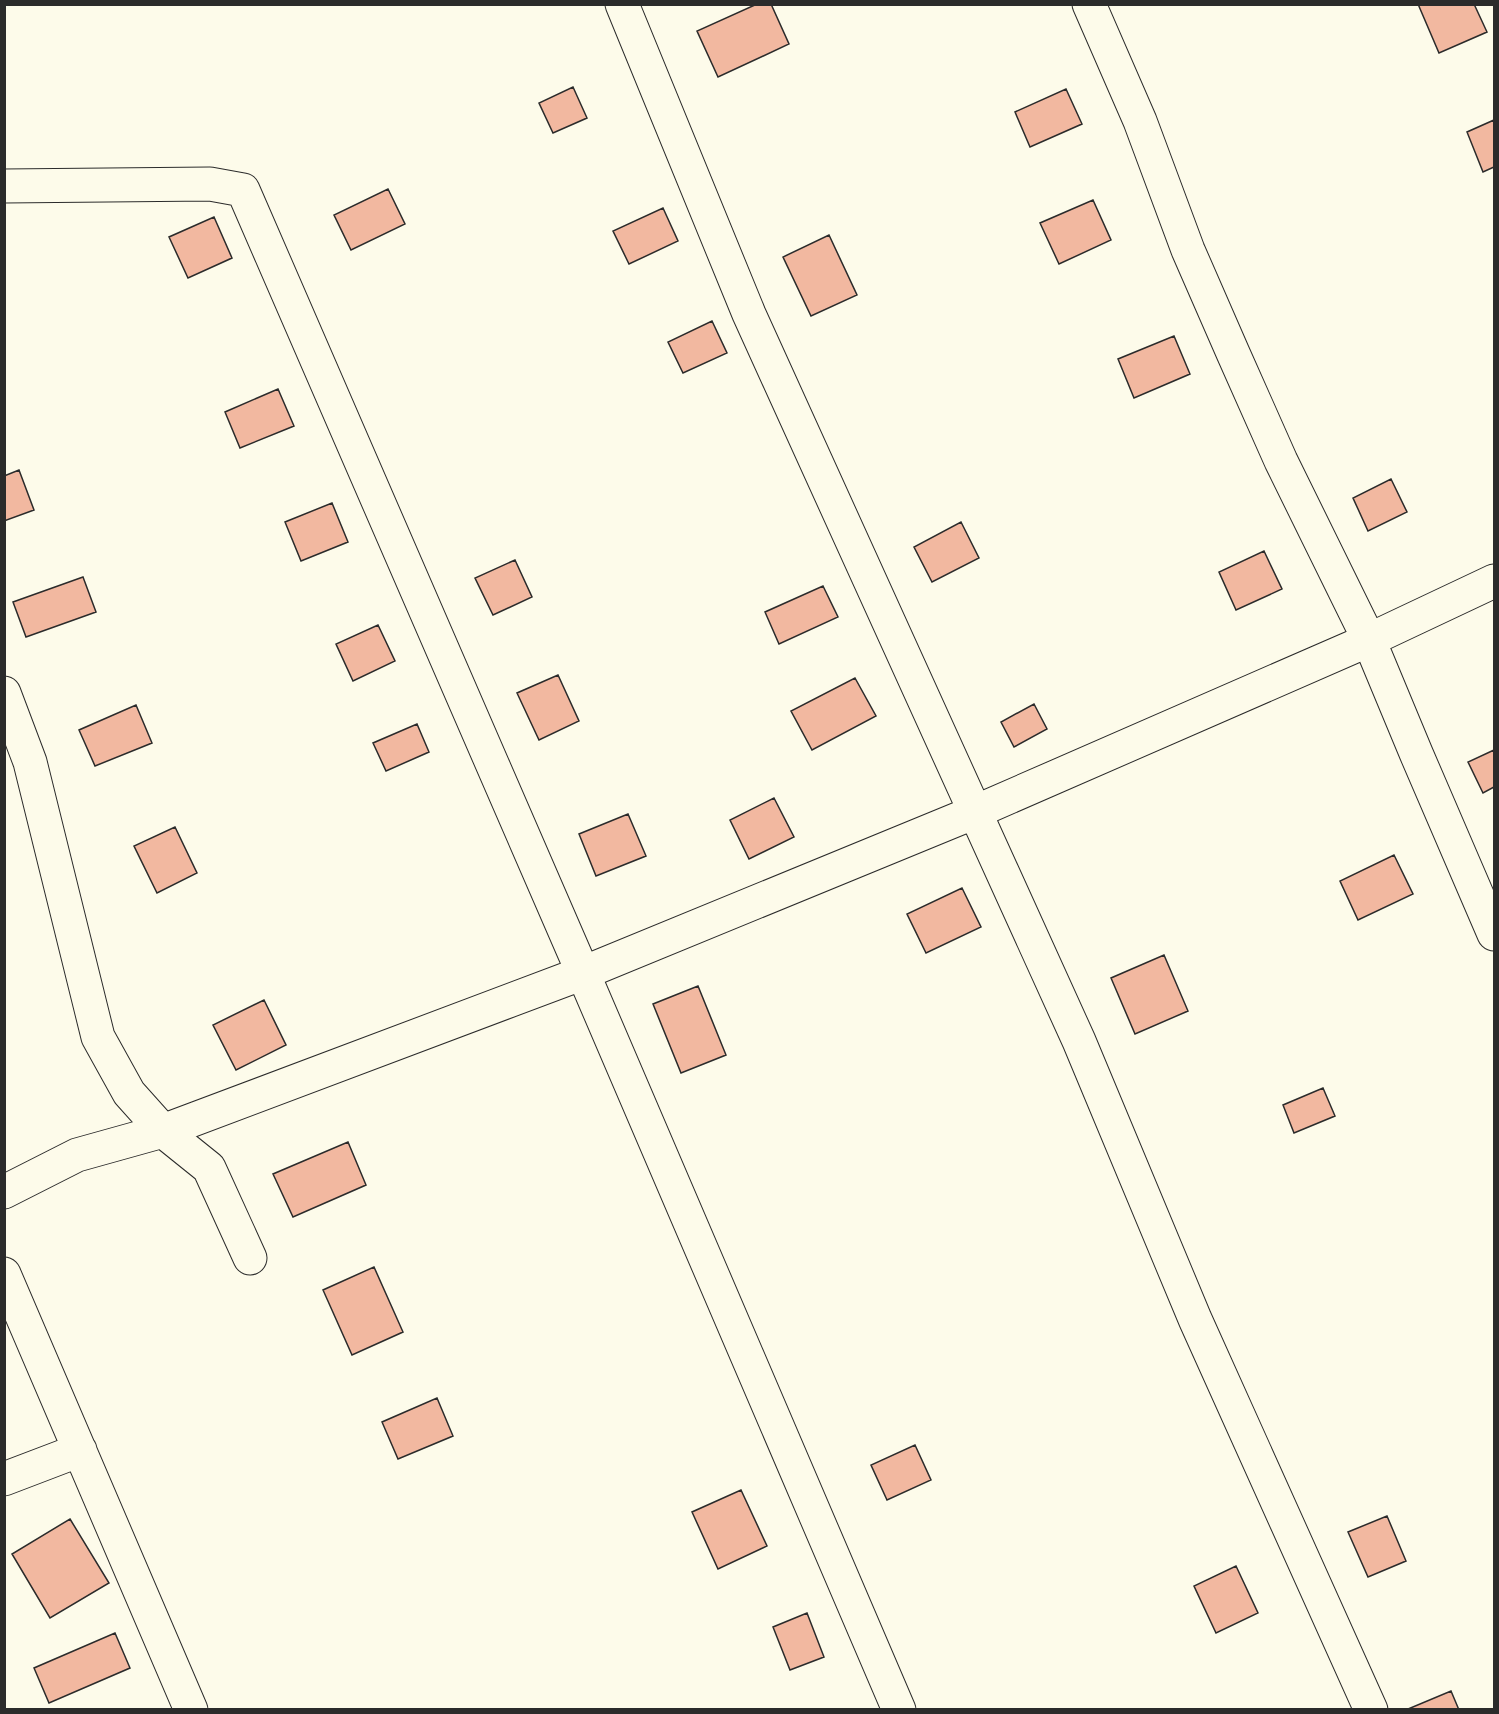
<svg xmlns="http://www.w3.org/2000/svg" width="1499" height="1714" font-family="'Nunito Sans',sans-serif">
	<style>
		.building { fill: #f2b8a0; stroke: #2b2b2b; stroke-width: 1.5 }
		.lines { fill: none; stroke-linecap: round; stroke-linejoin: round }
		.minor-casing { stroke: #2b2b2b; stroke-width: 35 }
		.minor { stroke: #fdfbea; stroke-width: 33 }
	</style>
	<rect width="100%" height="100%" fill="#fdfbea"/>
	<path class="building" d="M757,4H771L789,44L718,77L697,31Z
		M1418,4H1474L1487,32L1439,53Z
		M573,87L587,118L553,133L539,103Z
		M1066,89L1082,124L1030,147L1015,112Z
		M1494,120V167L1483,172L1467,132Z
		M388,189L405,224L351,250L334,215Z
		M1093,200L1111,240L1059,264L1040,223Z
		M663,208L678,241L629,264L613,231Z
		M214,217L232,258L188,278L169,237Z
		M829,235L857,295L811,316L783,257Z
		M712,321L727,353L683,373L668,342Z
		M1174,336L1190,374L1134,398L1118,359Z
		M278,389L294,426L240,448L225,412Z
		M19,470L34,510L4,521V476Z
		M1391,479L1407,512L1368,531L1353,498Z
		M332,503L348,542L301,561L285,522Z
		M961,522L979,558L932,582L914,547Z
		M1264,551L1282,589L1236,610L1219,572Z
		M515,560L532,597L493,615L475,578Z
		M83,577L96,612L26,637L13,602Z
		M823,586L838,617L779,644L765,612Z
		M378,625L395,661L353,681L336,644Z
		M558,675L579,721L539,740L517,693Z
		M855,678L876,716L812,750L791,711Z
		M1034,704L1047,729L1014,747L1001,722Z
		M136,705L152,743L95,766L79,730Z
		M417,724L429,752L386,771L373,743Z
		M1494,750V787L1483,793L1468,762Z
		M774,798L794,837L749,859L730,820Z
		M628,814L646,856L596,876L579,834Z
		M175,827L197,873L157,893L134,846Z
		M1394,855L1413,894L1358,920L1340,881Z
		M962,888L981,927L926,953L907,914Z
		M1164,955L1188,1011L1135,1034L1111,978Z
		M698,986L726,1055L681,1073L653,1004Z
		M264,1000L286,1045L236,1070L213,1025Z
		M1323,1088L1335,1116L1294,1133L1283,1105Z
		M348,1142L366,1185L293,1217L273,1174Z
		M374,1267L403,1332L352,1355L323,1290Z
		M437,1398L453,1436L398,1459L382,1422Z
		M915,1445L931,1480L887,1500L871,1465Z
		M741,1490L767,1546L718,1569L692,1512Z
		M1387,1516L1406,1561L1368,1577L1348,1532Z
		M70,1519L109,1583L50,1618L12,1554Z
		M1236,1566L1258,1613L1216,1633L1194,1586Z
		M807,1613L824,1657L790,1670L773,1627Z
		M115,1633L130,1668L49,1703L34,1668Z
		M1451,1691L1459,1710H1408V1709Z"/>
	<g class="lines">
		<g class="minor-casing">
			<path id="minor" d="M622,4L749,314L1079,1041L1195,1319L1371,1710
				M1089,4L1140,121L1188,250L1233,353L1281,461L1369,640L1416,753L1494,934
				M4,186L210,184L243,190L583,973L899,1710
				M4,693L30,762L98,1037L129,1093L163,1131L209,1168L250,1258
				M4,1192L77,1155L163,1131L583,973L975,812L1369,640L1494,581
				M4,1274L191,1710
				M4,1479L80,1450"/>
		</g>
		<use href="#minor" class="minor"/>
	</g>
	<rect width="1499" height="1714" fill="none" stroke="#2b2b2b" stroke-width="12"/>
</svg>
